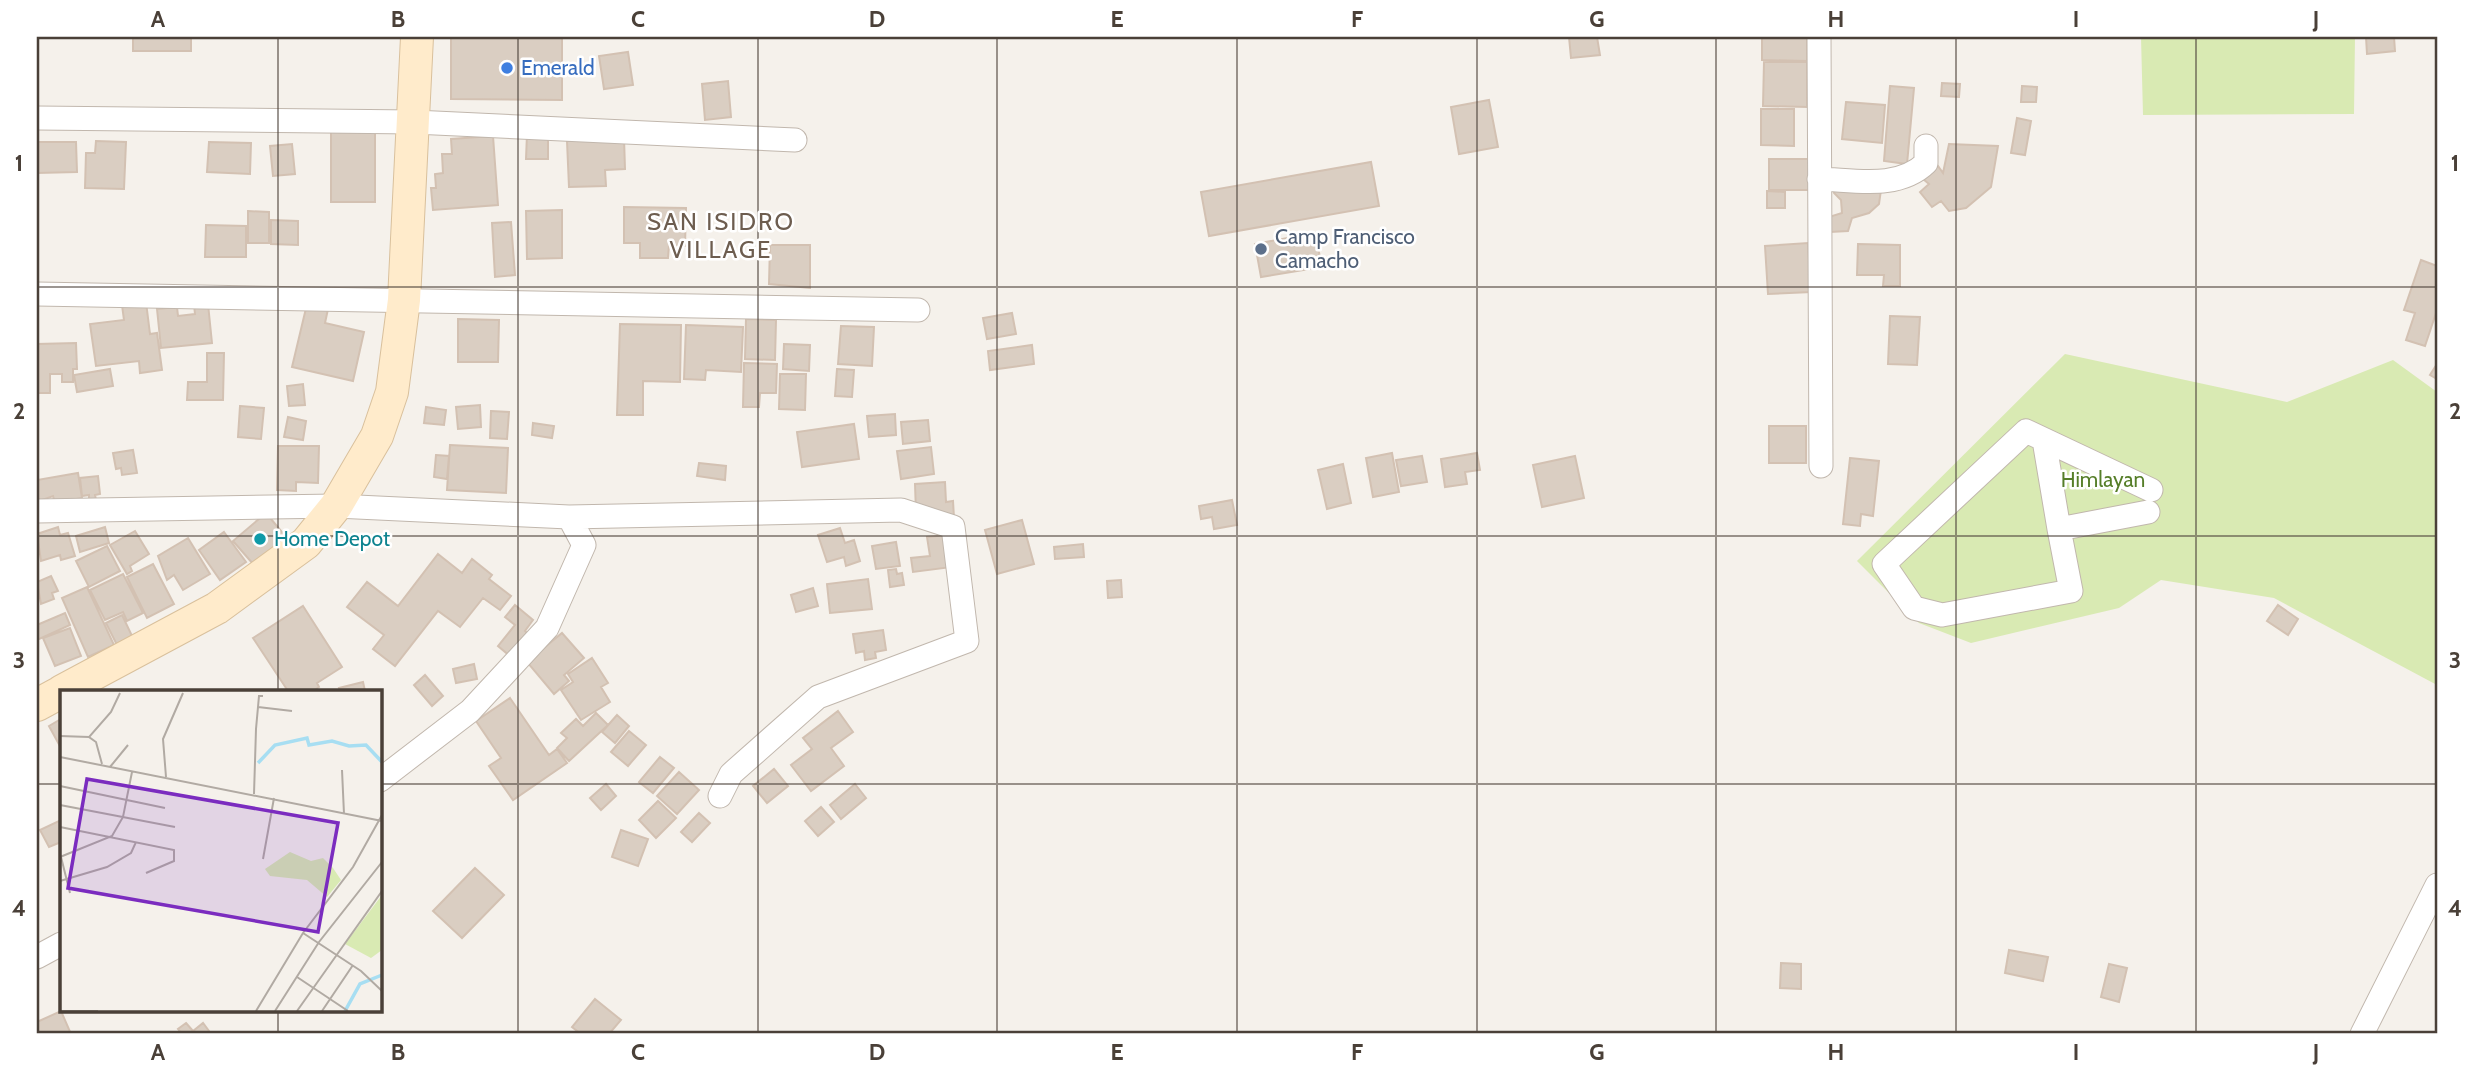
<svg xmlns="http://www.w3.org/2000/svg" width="2474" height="1071" font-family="Cabin,sans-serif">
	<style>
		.green { fill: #d9eab3 }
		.building { fill: #dacec2; stroke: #d3c1b2; stroke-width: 2 }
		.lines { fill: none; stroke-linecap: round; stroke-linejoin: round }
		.street-casing { stroke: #c1b7ad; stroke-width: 25 }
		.secondary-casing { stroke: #d9c09c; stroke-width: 34 }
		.street { stroke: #fff; stroke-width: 23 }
		.secondary { stroke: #ffebcb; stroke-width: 32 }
		.grid { fill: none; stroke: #4a4038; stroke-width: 2; stroke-opacity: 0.55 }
		.shop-dot { fill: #3f7fe0; stroke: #fff; stroke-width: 2.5 }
		.service-dot { fill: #5c6f8a; stroke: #fff; stroke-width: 2.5 }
		.culture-dot { fill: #0f9aa8; stroke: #fff; stroke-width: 2.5 }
		.labels { text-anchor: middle; stroke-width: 5; stroke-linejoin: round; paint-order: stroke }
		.shop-label { font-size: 21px; fill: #366cbe; stroke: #fff; text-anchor: start }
		.service-label { font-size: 21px; fill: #4e5e75; stroke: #fff; text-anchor: start }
		.park-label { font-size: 21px; fill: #567e29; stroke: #fff }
		.culture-label { font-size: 21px; fill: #0d838f; stroke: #fff; text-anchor: start }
		.quarter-label { font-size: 24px; letter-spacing: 2px; fill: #6d5d4f; stroke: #fff }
		.inset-river { fill: none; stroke: #a7def2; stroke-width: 3.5 }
		.inset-road { fill: none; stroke: #b1aaa3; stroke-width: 2 }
		.view { fill: #7b2cbf; fill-opacity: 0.15; stroke: #7b2cbf; stroke-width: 3.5 }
		.inset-edge { fill: none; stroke: #4a4038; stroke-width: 3.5 }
		.neatline { fill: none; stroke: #4a4038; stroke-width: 2.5 }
		.grid-label { font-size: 23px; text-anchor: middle; font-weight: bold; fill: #4a4038 }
	</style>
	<rect width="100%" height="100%" fill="#f5f1eb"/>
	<path class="green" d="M2141,37H2355L2354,114L2143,115Z
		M2065,354L2287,402L2393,360L2437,392V685L2274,598L2161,580L2119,608L1971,643L1919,623L1857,561Z"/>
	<path class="building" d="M133,37H191V51H133Z
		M451,37H562V100L451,99Z
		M1569,37H1597L1600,55L1571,58Z
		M1762,37H1807V61L1762,60Z
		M2366,37H2394L2395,51L2367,54Z
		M628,52L633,85L604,89L599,56Z
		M1764,62H1807V107L1763,106Z
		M728,81L731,117L705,120L702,84Z
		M1942,83L1960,84L1959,97L1941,96Z
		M1890,86L1914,88L1907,164L1884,161Z
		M2022,86L2037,87L2036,102H2021Z
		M1489,100L1498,147L1459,154L1451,107Z
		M1846,102L1885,105L1882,143L1842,139Z
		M1761,109H1794V146L1761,145Z
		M2017,118L2031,121L2025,155L2011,153Z
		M37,121V142H76L77,172L37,173Z
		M331,126H375V202H331Z
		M527,134L548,135V159H526Z
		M493,136L498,205L433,210L431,188H436L435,174L443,173L442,154H452L451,139Z
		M624,138L625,169L605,170L606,186L569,187L567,141Z
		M96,141L126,142L124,189L85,188L86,153H95Z
		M209,142L251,143L250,174L207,172Z
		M292,144L295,174L273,176L270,146Z
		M1949,144L1998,146L1991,187L1966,208L1949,211L1941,201L1932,207L1920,192L1929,184L1923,179L1938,166L1943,173Z
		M1769,159H1809V190H1769Z
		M1371,162L1379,206L1209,236L1201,192Z
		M1835,186L1881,190L1879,204L1869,213L1852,218L1848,231L1830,232L1827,223L1832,216L1842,213L1841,200L1834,193Z
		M1767,191L1785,192V208H1767Z
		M624,207L686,208L685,246L669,245L668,258H640V243H624Z
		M562,210V258L527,259L526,211Z
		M248,211L269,212V243H248Z
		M271,220L298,221V245L271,244Z
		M511,222L515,275L495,277L492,223Z
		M206,225L246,226V257H205Z
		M1315,233L1322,267L1261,277L1255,244Z
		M1808,243L1811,292L1768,294L1765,246Z
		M1858,244L1900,245V286H1883L1884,275H1857Z
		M770,245H810V288L769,284Z
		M2421,260L2437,266V310L2425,346L2406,340L2415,313L2404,310Z
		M146,302L150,334L157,333L162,370L140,373L139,361L96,366L90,324L124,320L122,305Z
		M208,304L212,343L161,348L157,309L177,307L178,316L195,314L194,305Z
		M307,304L328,309L325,323L364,332L353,381L292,367Z
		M1012,313L1016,334L987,339L983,318Z
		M1890,316L1920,317L1917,365L1888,364Z
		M458,319L499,320L498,362H458Z
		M746,319L776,320L775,360L745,359Z
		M620,324L681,325L680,382L643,381V415H617Z
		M686,325L743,327L741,372L706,370L705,380L684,379Z
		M841,326L874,327L872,366L838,364Z
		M76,343L77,369H73V382H62V374H50V393H37V344Z
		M784,344L810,345L809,371L783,369Z
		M1032,345L1034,364L990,370L988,351Z
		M207,353H224L223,400H187L188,382H207Z
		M744,363L777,364L776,393H760L759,407H743Z
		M2437,364V379L2430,375Z
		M110,369L113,386L77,392L74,375Z
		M837,369L854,370L852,397L835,396Z
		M780,374H806L805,410L779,409Z
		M303,384L305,405L289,406L287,386Z
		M480,405L481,427L458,429L456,407Z
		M240,406L264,408L261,439L238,437Z
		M426,407L446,410L444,425L424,423Z
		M491,411L509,412L507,439L490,438Z
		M895,414L896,435L869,437L867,416Z
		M288,417L306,421L303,440L284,437Z
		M928,420L930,441L903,444L901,422Z
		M533,423L554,426L552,438L532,435Z
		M854,424L859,459L802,467L797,432Z
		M1769,426H1806V463H1769Z
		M450,445L508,448L506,493L447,490Z
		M278,446H319L318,483L296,482V491L277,490Z
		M931,447L934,474L901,479L897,451Z
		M133,450L137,473L122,475L121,468L116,469L113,453Z
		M1392,453L1399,492L1373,497L1366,458Z
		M1477,453L1480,470L1465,472L1467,484L1445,487L1441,459Z
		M436,455L449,456L447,479L434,477Z
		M1422,456L1427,482L1401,486L1396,460Z
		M1575,456L1584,498L1542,507L1533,465Z
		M1850,458L1879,461L1873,516L1861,514L1860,526L1843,524Z
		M699,463L726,466L725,480L697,476Z
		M1343,464L1351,503L1327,509L1318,470Z
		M78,473L82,498L55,503L53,496L37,502V480Z
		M98,476L100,494L95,495L96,500L89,501V495L82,496L80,478Z
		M945,482L946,502L953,501L954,518L916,513L915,484Z
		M1232,500L1237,525L1214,529L1212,517L1201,519L1199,506Z
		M266,513L286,537L254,565L233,541Z
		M1022,520L1034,564L997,574L985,530Z
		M58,527L60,535L68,533L75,556L61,560L60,555L41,561L37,534Z
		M105,527L109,543L80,552L76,536Z
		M840,528L845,543L854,540L860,561L846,566L844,557L827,562L818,535Z
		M135,531L149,554L130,566L132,571L127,574L110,545Z
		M224,532L246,562L220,580L199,550Z
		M947,535L952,567L913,572L911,558L930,556L927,537Z
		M188,538L210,574L183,590L174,575L167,580L158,556Z
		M896,542L900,566L876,569L872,546Z
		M1083,544L1084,557L1055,559L1054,547Z
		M107,546L120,571L89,587L76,561Z
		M438,554L462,573L472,559L492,575L489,579L511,596L500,610L483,598L460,627L438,611L395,666L373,649L384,635L347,607L367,582L398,606Z
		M153,564L174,604L147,618L127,577Z
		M896,569L897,574L902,573L904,585L890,587L888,570Z
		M123,574L143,613L127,621L123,612L105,620L90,590Z
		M51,576L58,591L52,593L54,599L41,604L37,582Z
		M868,579L872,609L830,613L827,584Z
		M1121,580L1122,597L1108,598L1107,581Z
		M87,587L114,645L88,657L62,598Z
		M813,588L818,606L796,612L791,595Z
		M515,605L533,620L525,631L529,635L511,657L498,646L515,625L505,617Z
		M2278,605L2298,619L2288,635L2267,621Z
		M303,606L342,667L317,683L319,687L313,691H288L253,638Z
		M65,613L70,625L37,640V625Z
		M122,615L133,638L117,645L106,623Z
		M70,628L81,656L55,666L43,638Z
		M883,630L886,650L875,652L876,658L865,660L864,651L856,653L853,634Z
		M562,633L584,658L564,675L569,681L554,694L527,662Z
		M592,658L608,683L601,687L610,702L581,720L561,690L573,682L568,674Z
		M474,664L477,679L456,683L453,669Z
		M425,675L443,696L432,706L414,685Z
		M363,682L365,691H340L339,688Z
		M510,698L549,755L557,749L567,763L513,800L489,766L501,758L476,721Z
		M838,711L853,732L831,748L844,766L811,791L791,765L812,749L803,738Z
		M596,713L608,725L569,761L557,748L567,738L561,733L576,719L583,726Z
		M617,715L629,726L615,743L602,732Z
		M61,719V748L49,726Z
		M629,731L646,745L628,766L611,752Z
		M660,757L674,768L653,793L639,782Z
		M774,769L788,786L767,803L753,786Z
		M679,772L699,790L677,814L657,796Z
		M606,784L616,796L601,810L590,798Z
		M855,784L866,798L841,819L830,805Z
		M658,801L676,818L656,838L639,820Z
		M821,807L834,822L818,836L805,821Z
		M699,813L710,823L692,842L681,832Z
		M61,820V842L49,847L40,830Z
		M621,830L648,839L638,866L612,857Z
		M475,868L504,895L462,938L433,911Z
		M2009,950L2048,957L2043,981L2005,973Z
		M1781,963L1801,964V989L1780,988Z
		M2109,964L2127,968L2119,1002L2101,997Z
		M595,999L621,1020L609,1034H581L572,1027Z
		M61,1011L71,1034H37V1022Z
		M186,1023L193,1031L203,1023L209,1031L205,1034H182L178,1029Z"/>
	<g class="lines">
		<g class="street-casing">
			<path id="street" d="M1819,37L1821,466
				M37,118L414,122L795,140
				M1819,179C1855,180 1898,190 1926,163V146
				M37,294L918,310
				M2044,440L2059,529
				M37,511L336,506L569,517L901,510L953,527L967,641L818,697L731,774L720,796
				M2148,512L2059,529L2071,591L1942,615L1914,608L1884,564L2026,431L2151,490
				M380,780L470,711L547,628L584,545L569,517
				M37,957L61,944
				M2362,1034L2437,885"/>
		</g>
		<g class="secondary-casing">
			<path id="secondary" d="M62,691L217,608L306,543L336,506L377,436L392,392L404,300L417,37
				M37,705L61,692"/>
		</g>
		<use href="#street" class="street"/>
		<use href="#secondary" class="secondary"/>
	</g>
	<path class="grid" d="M278,37V691M518,37V1034M758,37V1034M997,37V1034M1237,37V1034M1477,37V1034M1716,37V1034M1956,37V1034M2196,37V1034M37,287H2437M37,536H2437M37,784H61M380,784H2437M278,1010V1034"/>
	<circle class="shop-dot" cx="507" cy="68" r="7"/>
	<circle class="service-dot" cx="1261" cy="249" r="7"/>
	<circle class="culture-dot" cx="260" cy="539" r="7"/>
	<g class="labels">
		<g class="shop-label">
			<text x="521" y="75">Emerald</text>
		</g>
		<g class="service-label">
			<text x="1275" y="244">Camp Francisco<tspan x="1275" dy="24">Camacho</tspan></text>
		</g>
		<g class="park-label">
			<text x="2103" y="487">Himlayan</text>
		</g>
		<g class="culture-label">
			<text x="274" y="546">Home Depot</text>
		</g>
		<g class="quarter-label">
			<text x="721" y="230">SAN ISIDRO<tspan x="721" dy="28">VILLAGE</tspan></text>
		</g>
	</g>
	<g transform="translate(60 690)">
		<rect width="322" height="322" fill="#f5f1eb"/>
		<path d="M230,162L251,171L263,168L273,178L281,190L267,207L247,190L210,186L205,179ZM322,205V260L311,268L285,254Z" fill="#d9eab3"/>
		<path class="inset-river" d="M198,73L215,55L247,48L249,55L272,51L289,56L306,55L322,72M285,321L300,294L322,285"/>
		<path class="inset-road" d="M198,17L232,21M0,46L29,47M0,67L322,131M42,74L36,52L29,47L51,22L60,3M50,77L68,55M282,80L284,124M106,87L103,49L123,3M0,96L105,118M194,104L196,39L199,6H203M0,115L115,137M0,137L114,160V171L86,183M0,167L52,146L63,127L72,82M1,167L10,203M203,169L214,108M0,191L47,177L71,163L76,152M243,243L301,281L322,301M237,287L288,321M1,321H38M196,321L243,243L293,177L322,125M215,321L259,252L322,172M237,321L322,201M262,321L293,275"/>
		<path class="view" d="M27,89L278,133L258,242L8,198Z"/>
		<rect width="322" height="322" class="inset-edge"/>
	</g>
	<rect width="2474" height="1071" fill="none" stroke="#ffffff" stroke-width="77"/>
	<rect x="38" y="38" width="2398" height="994" class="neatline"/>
	<g class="grid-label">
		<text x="158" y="27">A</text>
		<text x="398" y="27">B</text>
		<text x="638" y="27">C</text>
		<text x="877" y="27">D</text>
		<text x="1117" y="27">E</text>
		<text x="1357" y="27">F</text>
		<text x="1597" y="27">G</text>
		<text x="1836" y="27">H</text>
		<text x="2076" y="27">I</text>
		<text x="2316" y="27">J</text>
		<text x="19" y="171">1</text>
		<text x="2455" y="171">1</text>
		<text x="19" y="419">2</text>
		<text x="2455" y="419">2</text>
		<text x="19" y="668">3</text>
		<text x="2455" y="668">3</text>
		<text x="19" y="916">4</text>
		<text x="2455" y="916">4</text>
		<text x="158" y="1060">A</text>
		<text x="398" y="1060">B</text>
		<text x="638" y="1060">C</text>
		<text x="877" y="1060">D</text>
		<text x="1117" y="1060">E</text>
		<text x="1357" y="1060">F</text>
		<text x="1597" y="1060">G</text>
		<text x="1836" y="1060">H</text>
		<text x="2076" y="1060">I</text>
		<text x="2316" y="1060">J</text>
	</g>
</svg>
